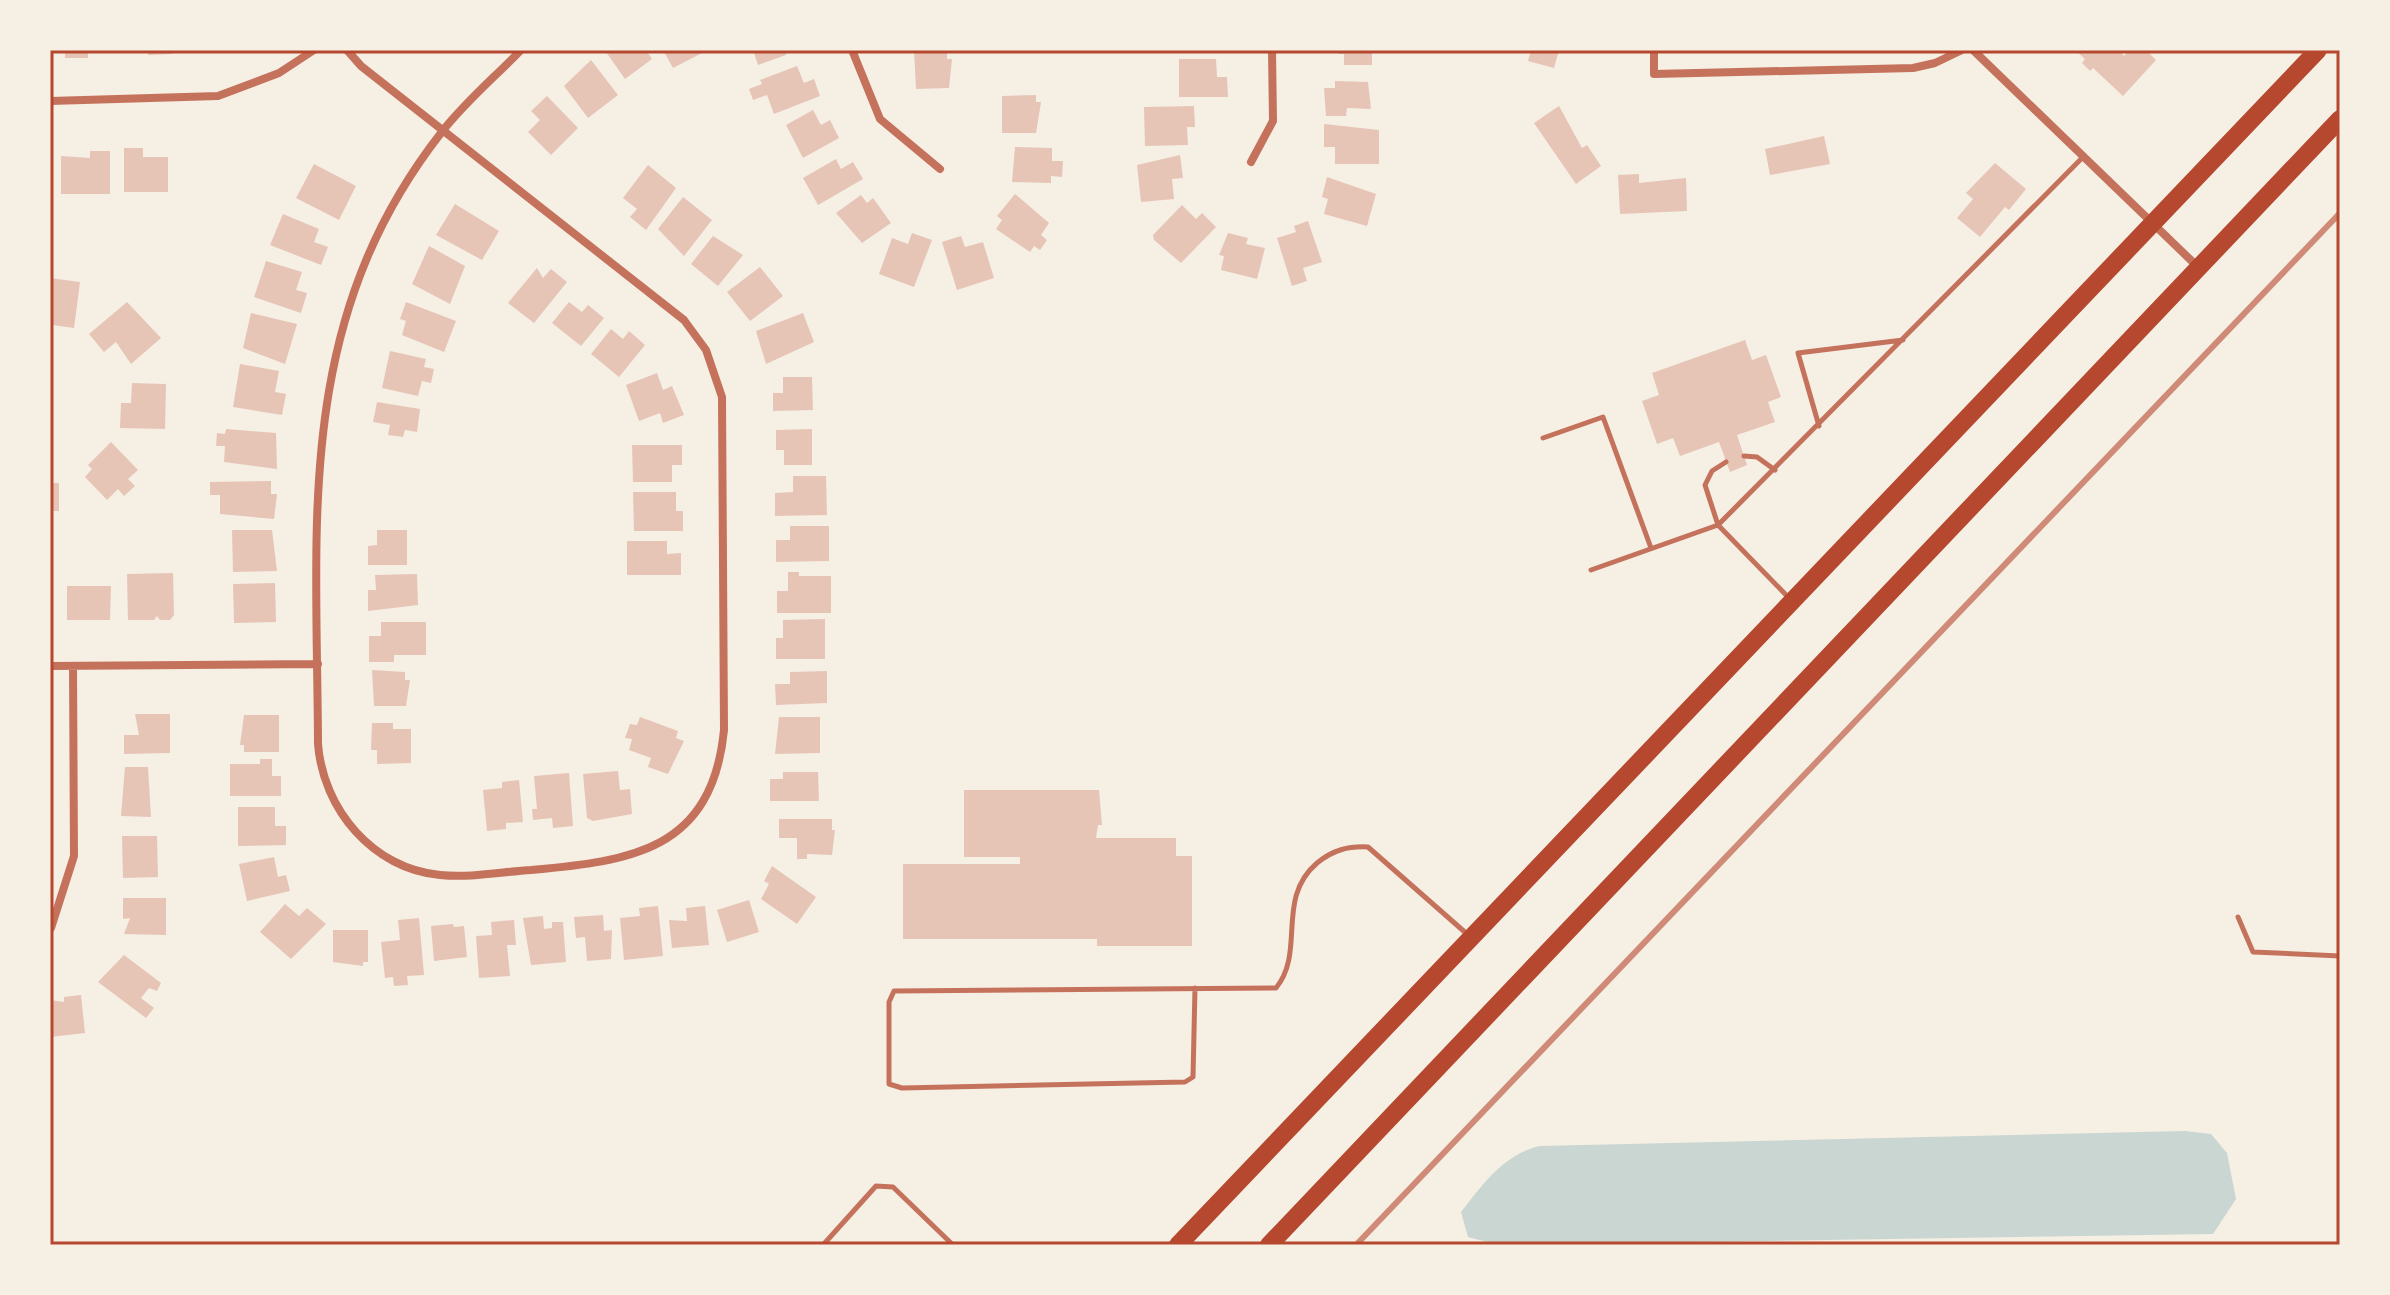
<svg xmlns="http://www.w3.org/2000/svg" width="2390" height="1295" font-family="'Sofia Sans Condensed',sans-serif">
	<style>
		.water { fill: #c9d6d2 }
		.building { fill: #e6c5b7 }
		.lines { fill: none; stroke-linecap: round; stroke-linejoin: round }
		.service { stroke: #c5725c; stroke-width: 5 }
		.minor { stroke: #c5725c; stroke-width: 8 }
		.primary { stroke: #b5482f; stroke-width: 18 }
		.rail { stroke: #cf8b77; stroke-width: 6 }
		.neatline { fill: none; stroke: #b5482f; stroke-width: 3 }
	</style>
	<rect width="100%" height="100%" fill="#f6efe4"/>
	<path class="water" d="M2185,1131L2211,1134L2227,1153L2236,1199L2213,1234L1499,1245L1468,1237L1461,1212C1483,1184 1504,1154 1540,1146Z"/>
	<path class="building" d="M65,50H88V58H65Z
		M148,50H172V54L148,55Z
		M610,50H646L652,59L625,79L606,52Z
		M663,50H700L702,53L673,68Z
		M753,50H785L786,55L758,65Z
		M914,50L947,52V59H952L949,88L916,89Z
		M1338,50H1372V65H1344V54H1338Z
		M1531,50H1559L1554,68L1528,61Z
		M2075,50H2118L2124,56L2129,50H2146L2156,60L2123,96L2093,68L2090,71L2082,63L2085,59Z
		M1179,59H1216L1217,77H1227L1228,97H1179Z
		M591,60L618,95L588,118L564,86Z
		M797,66L804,83L814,79L820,96L774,114L767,95L753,100L749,89L762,84L760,80Z
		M1335,81L1368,82L1371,109L1347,108L1346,116H1326L1324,88H1335Z
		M1036,95V102H1041L1036,133H1002V96Z
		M547,96L578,128L551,155L528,132L540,120L531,111Z
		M1194,106L1195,127H1187L1188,145L1145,146L1144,107Z
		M1559,106L1582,148L1587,145L1601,166L1576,184L1534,123Z
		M813,110L821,125L830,120L839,138L803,158L786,125Z
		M1324,124L1379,130V164H1335V147H1324Z
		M1824,136L1830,164L1770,175L1765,149Z
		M1015,147L1052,148V161H1063L1062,177L1051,176V183L1012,182Z
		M124,148H143V157H168V192H124Z
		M90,151H110V194H61V156L90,158Z
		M1180,155L1183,178L1172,179L1174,199L1141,202L1137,165Z
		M836,159L841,169L853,162L863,179L818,205L803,178Z
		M1995,163L2026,189L2009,210L2005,207L1980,237L1957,218L1973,199L1966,193Z
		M314,164L356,186L339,220L296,198Z
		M648,165L676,188L646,230L630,217L637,209L623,198Z
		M1639,174V183L1686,178L1687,211L1620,214L1618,175Z
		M1327,177L1376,194L1367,226L1324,214L1328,199L1322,197Z
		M1015,194L1049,223L1041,235L1047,240L1040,250L1034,246L1030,252L996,229L1002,220L997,216Z
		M861,195L867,203L873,198L891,223L862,243L836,213Z
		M683,197L712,220L684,256L658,229Z
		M455,204L499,231L482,260L436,235Z
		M1182,205L1196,219L1202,213L1216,227L1181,263L1154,240L1153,235Z
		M283,214L319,229L314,242L328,247L321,265L270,245Z
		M1308,221L1322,262L1303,268L1307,281L1292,286L1277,238L1296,232L1294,226Z
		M912,233L932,240L914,287L879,274L892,238L908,244Z
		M1228,233L1248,238L1246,244L1265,248L1257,279L1221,270L1224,256L1219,255Z
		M713,236L743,255L718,286L691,264Z
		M961,236L965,247L983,242L994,278L957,290L942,242Z
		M429,246L465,266L450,304L412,284Z
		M266,261L302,272L296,290L307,293L301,313L254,297Z
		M760,267L783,296L750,321L727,292Z
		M537,268L543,278L551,269L567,282L534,323L508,303Z
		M50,278L80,282L74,328L52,325Z
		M127,302L161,338L131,364L116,342L104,352L89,334Z
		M406,302L456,321L444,352L402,335L406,321L400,319Z
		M569,302L582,312L588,305L604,318L581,346L552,323Z
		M251,313L297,324L285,364L243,348Z
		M803,313L814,342L766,364L756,331Z
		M611,329L623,339L629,331L645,345L619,377L591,354Z
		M1745,340L1752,360L1766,355L1781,397L1768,402L1775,422L1737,435L1747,465L1730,472L1719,442L1680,456L1673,438L1657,444L1642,401L1659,395L1652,373Z
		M390,351L426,359L424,367L434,369L431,383L422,381L418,396L382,388Z
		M240,364L279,371L275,392L286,394L282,415L233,407Z
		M657,373L663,390L672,386L684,415L663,423L660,413L639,421L626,385Z
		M783,377H812L813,410L773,411V393H783Z
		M132,383L166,384L165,429L120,428L121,403H131Z
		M377,402L420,409L417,432L405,430L403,437L388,435L390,425L373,422Z
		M226,429L276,433L277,469L224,462L225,446H216L217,433L225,434Z
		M812,429V465H784V450H776V430Z
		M111,442L138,470L128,479L135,486L124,496L118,489L107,500L85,477L92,469L88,465Z
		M632,445H682V465H672V482H633Z
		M793,476H826L827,515L775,516V493L793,492Z
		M271,481V494H277L274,519L220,514V495H210V482Z
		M50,483H59V511H50Z
		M633,492H676V511H683V531H634Z
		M790,526H829V561L776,562V540H790Z
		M232,530H272L277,571L233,572Z
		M377,530H407V565H368V546L377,545Z
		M627,541H667V554L681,553V575H627Z
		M788,572H799V576H831V613H777V591H788Z
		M173,573L174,615L170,620H160L157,616L154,620H128L127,574Z
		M417,574L418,605L368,611V590H376L375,575Z
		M275,583L276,622L234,623L233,584Z
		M67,586H111L110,620H67Z
		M825,619V659H776V638H783V620Z
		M381,622H426V655H394V662H369V636H381Z
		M372,670L405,672V680H410L406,706H374Z
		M827,671V703L776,705L775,684H790V672Z
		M135,714H170V753L124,754V735H139Z
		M244,715H279V752H244V745H240Z
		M640,717L678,731L676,738L684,741L668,774L648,767L651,758L629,750L632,739L625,738L630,724L637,725Z
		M779,717H820V753L775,754Z
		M372,723H393V729H411V763L377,764V750H371Z
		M260,759H272V776H281V796H230V764H260Z
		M125,767H148L151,817L121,816Z
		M618,771L620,790L630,789L632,814L593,821L587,818L583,774Z
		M783,772H818L819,801H770V779H783Z
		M569,773L573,826L553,828L552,818L533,820L532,809H537L534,776Z
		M519,780L523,822L506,823V829L487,831L483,790L502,788V782Z
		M964,790H1099L1102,825H1098L1096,838H1176V856H1192V946H1097V939H903V864H1020V857H964Z
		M238,807H275V826H286V845L238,846Z
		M779,819H832V830H835L832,855L807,854V859H797V838H779Z
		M122,836H157L158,877L123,878Z
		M274,857L278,877L286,875L290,891L247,901L239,864Z
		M772,866L816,897L797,924L761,899L769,884L764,881Z
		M123,898H166V935L124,934L130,918L123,919Z
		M749,900L759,932L727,942L717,910Z
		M285,904L299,916L307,908L326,924L291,959L260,932Z
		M658,906L663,956L624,960L620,918L640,916L639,908Z
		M705,906L709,945L672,948L669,920L687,921L686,908Z
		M603,915L604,931L612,930L611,959L587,961L585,937L576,938L574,917Z
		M543,916L544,929L552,928V922H563L566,962L531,965L523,918Z
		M419,918L424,975L407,976L408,985L394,986L393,977L385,978L381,942L400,940L398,920Z
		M514,920L516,945H507L510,976L479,978L476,936L492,935L491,922Z
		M453,924L454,927L464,926L467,957L434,961L431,926Z
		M333,930H368V962H363V966L333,962Z
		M124,955L161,983L157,991L149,988L141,998L154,1008L146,1018L98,982Z
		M81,995L85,1033L50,1037V1000L64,1002V997Z"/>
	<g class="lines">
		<path class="service" d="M1819,426L1798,353L1903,340
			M1543,438L1603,417L1651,548
			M1744,456L1757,457L1775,470
			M1591,570L1718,525L1705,485L1712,471L1726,462
			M1789,598L1718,525L2084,156
			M2238,917L2253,952L2340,956
			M1195,988L1193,1077L1185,1082L902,1088L889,1084V1002L894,991L1276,988C1306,951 1275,899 1317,863C1333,850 1348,846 1368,847L1467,934
			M823,1245L876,1186L893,1187L953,1245"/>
		<path class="minor" d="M347,50L361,66L684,320L706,350L722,397L724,730C712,851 631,861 531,870C501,872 470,878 440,875C373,869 323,809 318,744C317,521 294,321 441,133C464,103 495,77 521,50
			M852,50L880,119L940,169
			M1654,50V74L1913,68L1935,63L1962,50
			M1973,50L2199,268
			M50,101L218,96L279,73L314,50
			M1251,162L1273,121L1272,50
			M50,666L318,664
			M51,928L74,856L73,666"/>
		<path class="primary" d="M1178,1245L2318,50
			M1269,1245L2340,119"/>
		<path class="rail" d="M1356,1245L2340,213"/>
	</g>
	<rect width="2390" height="1295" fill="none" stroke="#f6efe4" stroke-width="104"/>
	<rect x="52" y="52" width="2286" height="1191" class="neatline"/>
</svg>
